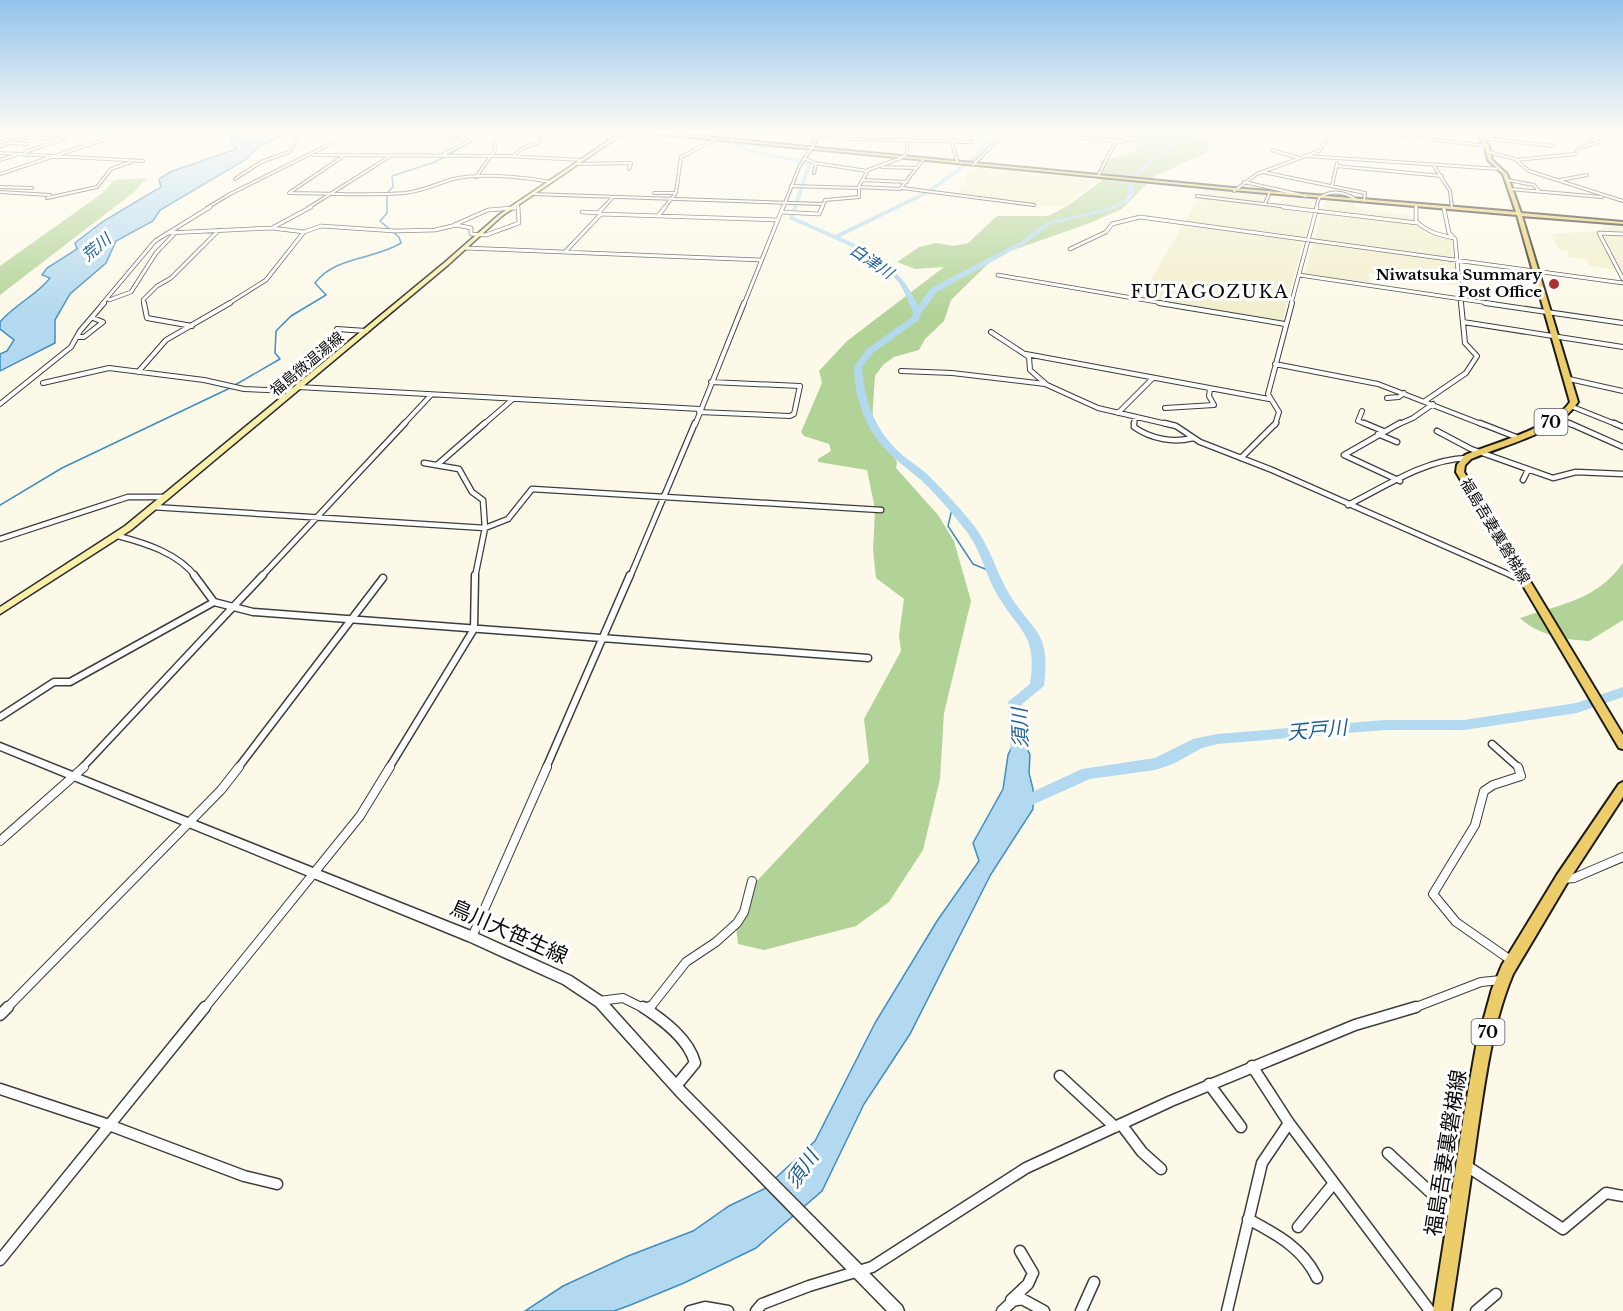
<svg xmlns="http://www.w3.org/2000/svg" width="1623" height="1311" font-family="'Libre Baskerville','Noto Sans JP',serif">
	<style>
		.farmland { fill: #f1eecc }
		.green { fill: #cee4b7 }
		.forest { fill: #b2d397 }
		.water { fill: #b2d9f0; stroke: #3f8dc1; stroke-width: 1.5 }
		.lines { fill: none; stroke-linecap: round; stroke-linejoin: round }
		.stream { stroke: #3f8dc1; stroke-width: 1.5 }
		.river { fill: #b2d9f0; fill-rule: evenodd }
		.minor-far6-casing { stroke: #3d3d3d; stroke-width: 4 }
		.minor-far5-casing { stroke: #3d3d3d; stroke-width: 4.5 }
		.minor-far4-casing { stroke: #3d3d3d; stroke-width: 6 }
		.minor-far3-casing { stroke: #3d3d3d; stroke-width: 7 }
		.minor-far2-casing { stroke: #3d3d3d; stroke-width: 9 }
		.minor-far1-casing { stroke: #3d3d3d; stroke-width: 10 }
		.minor-casing { stroke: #3d3d3d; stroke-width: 13 }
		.tertiary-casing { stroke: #3d3d3d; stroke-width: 3 }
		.secondary-casing { stroke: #2c2c2c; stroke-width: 3 }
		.primary-casing { stroke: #1b1b1b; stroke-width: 4 }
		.minor-far6 { stroke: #fff; stroke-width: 2 }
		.minor-far5 { stroke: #fff; stroke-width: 3 }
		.minor-far4 { stroke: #fff; stroke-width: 4 }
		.minor-far3 { stroke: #fff; stroke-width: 4.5 }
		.minor-far2 { stroke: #fff; stroke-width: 6 }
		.minor-far1 { stroke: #fff; stroke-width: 8 }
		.minor { stroke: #fff; stroke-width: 10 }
		.tertiary { fill: #fff; fill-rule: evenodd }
		.secondary { fill: #f8f0a9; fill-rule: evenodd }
		.primary { fill: #edcd69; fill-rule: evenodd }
		.poi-dot { fill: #ae2f34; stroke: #fff; stroke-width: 2 }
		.labels { text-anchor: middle; stroke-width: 6; stroke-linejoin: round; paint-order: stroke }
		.far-poi-label { font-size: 15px; font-weight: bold; fill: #0a0a0a; stroke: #fff; text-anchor: end }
		.far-street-label { font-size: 15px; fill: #0a0a0a; stroke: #fff }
		.far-water-label { font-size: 16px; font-style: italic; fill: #1f5f90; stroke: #fff }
		.shield { fill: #fff; stroke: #545454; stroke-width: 1.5 }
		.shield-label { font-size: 16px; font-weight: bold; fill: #0a0a0a }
		.far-quarter-label { font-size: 18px; letter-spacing: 1.5px; fill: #0a0a0a; stroke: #fff }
		.water-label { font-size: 20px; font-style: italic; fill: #1f5f90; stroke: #fff }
		.near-street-label { font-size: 21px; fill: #0a0a0a; stroke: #fff }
	</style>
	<rect width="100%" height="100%" fill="#fdf9e9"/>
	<path class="farmland" d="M387,131H466L464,134L473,138L441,155L388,154L397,144L374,137Z
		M977,168L1097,180L1100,181L1091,184L1066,205L1057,207L956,195L966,181L968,170Z
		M1204,189L1268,195L1266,201L1280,203L1281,200L1298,198L1314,200L1282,322L1140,299Z
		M1325,201L1355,203V208L1412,216L1413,222L1427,235L1452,238L1456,285L1369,273L1370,285L1304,275Z
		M1603,224L1623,225V271L1590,266L1586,259L1570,257L1567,251L1559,250L1551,234L1597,231L1602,229Z"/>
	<path class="green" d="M1078,131H1147L1153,132L1148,145H1116L1117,142L1076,137Z"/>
	<path class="forest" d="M1151,131H1210L1208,152L1155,176L1122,209L1090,223L1010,251L990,262L951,300L944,321L925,339L919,350L894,357L883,365L875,376L872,422L897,462L896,468L938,515L954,541L971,601L944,713L940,779L923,850L889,902L856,926L764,950L738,944L736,926L754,884L869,762L864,719L901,651L899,635L904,599L876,578L873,550L875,509L867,470L818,462V459L831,451L829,444L804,436L801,432L822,383L819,371L847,341L944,267L915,269L897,262L919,247L937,243L954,246L968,243L997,216H1048L1069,205L1101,181L1100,176L1106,174L1102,171L1100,161L1134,152L1143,133Z
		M147,178L134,192L0,295V266L104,192L114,180Z
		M1623,563V620L1589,641C1565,640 1537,635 1520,618C1560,604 1596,601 1623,563Z"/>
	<path class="water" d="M245,131H291L260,146L245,160L160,210L153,221L116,241L106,263L70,294L55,320V343L0,371V354L7,351L14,340L0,329V322C15,304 36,296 50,278L42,275L47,268L77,249L75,243L102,222L161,187L159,179L170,172L236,149L229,139Z
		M1019,732L1030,755L1029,773L1033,789V809L991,874L910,1034L864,1104L822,1191L756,1248L684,1283L628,1306L614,1311H525L563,1286L628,1256L693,1231L729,1206L764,1189L815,1141L875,1023L937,921L979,861L973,843L1003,789L1008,755Z"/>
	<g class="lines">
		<path class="stream" d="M0,505L62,468L228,389L280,359L275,353L276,331L291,316L326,295L315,283C335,256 374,260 401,243L399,237L380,221L387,213V193L393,187L392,176L435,162L477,139L474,134L478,131
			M952,509L948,526L973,564L995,573"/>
		<path class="river" d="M714,131H719C745,155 780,153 812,163L794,217L835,235L928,190L976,154L987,137L1005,131H1012L991,139L980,156L932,192L840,237C876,254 902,269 918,306L931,288L1020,242L1047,222L1104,209L1124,200L1129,192L1127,180L1168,144L1218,131C1206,142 1187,138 1172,146C1158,153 1144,171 1132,181L1135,192L1128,202L1108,211L1051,224L1024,244L937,292L921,313L919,320L873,353L862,367C864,400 875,430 900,453C909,461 920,467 929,476C945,492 961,509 975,527C990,547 996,571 1008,592C1033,634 1051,629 1044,686L1022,704L1027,755L1024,759H1014L1011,755L1008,702L1030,684C1037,636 1022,634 999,598C986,577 982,552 967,532C953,514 938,496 921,480C912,472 902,465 893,457C867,433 855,402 854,367L867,349L912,317L913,313C909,303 905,292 899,283C877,253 822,234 789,219L807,165C775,155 739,157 714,131Z
			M1623,687V697L1577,713L1464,730H1385L1217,744L1202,748L1173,764L1155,770L1090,779L1021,810L1015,808L1013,804L1015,800L1082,769L1155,758L1193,739L1217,734L1385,720H1464L1576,703Z"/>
		<g class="minor-far6-casing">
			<path id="minor-far6" d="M503,131L541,133L540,142L523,148L513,156
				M955,131L953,146L957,161
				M1109,131L1116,136L1130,139
				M1367,131L1487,146
				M0,132L20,133L0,139
				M1012,132L1116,141L1098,176
				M541,133H562
				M815,138L972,142
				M1481,138L1553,146
				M732,141L735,131
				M1115,142L1138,138
				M8,143L28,144
				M1272,150L1299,158
				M25,152L64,139L29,137
				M1489,152L1515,159L1529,171L1623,201
				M0,153L143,161
				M444,154L470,141L446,137L450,131
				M313,155L507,156L582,160
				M345,155L289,193C327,193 367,196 405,193C423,191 436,184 453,179C483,172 521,177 550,182
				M1306,156L1500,169
				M804,158L815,163L867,171
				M0,160L16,155
				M1517,160L1575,154L1579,148L1599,142L1574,131
				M576,164L631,163L629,169
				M973,165L996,141L1015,131
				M1336,166L1442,176
				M1434,166L1450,191L1452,208
				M882,167L916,168
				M1263,172L1365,193L1364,201
				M814,173L816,163
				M0,174L130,131
				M476,177L495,150L494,141L512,133
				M235,179L261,162L289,152L298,138L310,131
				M863,180L907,182
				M1507,180L1534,185L1539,191
				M1560,180L1587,175
				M1244,182L1306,196
				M791,186L858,188
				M1332,186L1337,163
				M0,187L32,188
				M859,187L900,189L923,160
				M902,188L1034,205
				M1510,189L1602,197
				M1234,191L1257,174L1319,151L1333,131
				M0,192L50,195
				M654,193H676
				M532,194L823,204
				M1197,196L1296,208
				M47,198L97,187L111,169L131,162
				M518,203V208
				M1265,204L1269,194
				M207,208L230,194L356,131
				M308,208L392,155
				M603,208L613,197
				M664,208L676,193L681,157L716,139
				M783,208L800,165L811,149
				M822,208L825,200L859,197V186L868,170L901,158L907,153L908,131
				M1316,208L1319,198C1332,189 1345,192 1357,200"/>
		</g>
		<g class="minor-far5-casing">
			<path id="minor-far5" d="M1283,207L1417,223
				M1416,207V221C1427,232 1439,235 1454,238
				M1444,209L1449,233L1455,239L1461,304
				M582,212L600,213
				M781,212L819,214L822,207
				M598,213L604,207
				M658,216L665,207
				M454,225L488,210L515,208
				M272,228L311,207
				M167,233L272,228L304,232L321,226L395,231L435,230L456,225L471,228V234L486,235L519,223L518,207
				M1623,234L1599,233L1623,279
				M464,248L761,260
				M1070,249L1106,232L1112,224L1140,217L1623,283
				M565,252L601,214L778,220
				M998,275L1168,304
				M1299,275L1495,304
				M109,300L131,292L156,253L176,232
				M102,304L155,241L210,207
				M144,304L143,300L157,286L171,278L219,230
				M228,304L266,280L304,232
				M744,304L783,207
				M1291,304L1317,207"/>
		</g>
		<g class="minor-far4-casing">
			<path id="minor-far4" d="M144,303L147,318L192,326
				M1159,303L1285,324
				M1485,303L1623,323
				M1463,322L1623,347
				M337,329L366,331
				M991,332L1029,357L1030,370L1046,384
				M77,337H84L103,322L93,318
				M1026,354L1269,399
				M1275,364L1378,384L1484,425
				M901,371L952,373L1045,384L1098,408L1171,425
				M138,372L166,340L230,303
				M1569,379L1623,391
				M43,383L109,368L204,380L244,389L294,391
				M298,387L700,409
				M1387,398L1399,397L1404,393
				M1425,401L1466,373L1477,356L1465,343L1461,303
				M0,404L71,347L80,331L104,303
				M1573,407L1618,425
				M1165,408L1214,405L1209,396L1210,389
				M1362,411L1358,421L1368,425
				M699,412L790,416L794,414L800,386L711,382
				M1118,413L1153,378
				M1559,419L1572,425
				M403,425L431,395
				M483,425L513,399
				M695,425L744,303
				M1134,425L1135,417
				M1275,425L1279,412L1268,394L1292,303
				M1397,425L1413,418L1433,404"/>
		</g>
		<g class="minor-far3-casing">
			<path id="minor-far3" d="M1134,423V427C1151,439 1173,443 1193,438
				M1164,423L1176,426L1200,442L1272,470L1515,577
				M1364,423L1383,431
				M1480,423L1516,437
				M1569,423L1623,447
				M1614,423L1623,427
				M1437,431L1471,449L1553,478L1576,472L1623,474
				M1378,434L1397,442
				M1241,458L1276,423
				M424,463L459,469L472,492L483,500L485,528L475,577
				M437,465L485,423
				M1523,480L1528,470
				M1400,481L1344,455L1400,423
				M1348,505C1384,487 1426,459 1467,458
				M153,507L485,528L508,519L532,489L881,510
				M118,536C145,543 178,553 196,577
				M0,539L128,497H166
				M261,577L405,423
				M630,577L695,423"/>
		</g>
		<g class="minor-far2-casing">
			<path id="minor-far2" d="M194,575L214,602L253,612L868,658
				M1512,575L1525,581
				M0,717L54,682H70L214,602
				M1492,744L1519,768
				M82,768L263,575
				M238,768L383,578
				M389,768L474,629L475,575
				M546,768L630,575"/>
		</g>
		<g class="minor-far1-casing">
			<path id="minor-far1" d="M0,841L84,767
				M1563,879L1574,878L1623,857
				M472,937L547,767
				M1512,961L1456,922L1433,894L1475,825L1484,791L1493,785L1521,776L1518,767
				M599,1001L623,998L645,1009
				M6,1009L221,790L239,767
				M204,1009L360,816L390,767
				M649,1009L686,962L716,942L737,923L744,912L752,881
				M1411,1009L1481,982L1501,980"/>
		</g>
		<g class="minor-casing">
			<path id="minor" d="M643,1007C663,1020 689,1039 695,1063L676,1086
				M648,1010L650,1007
				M0,1015L8,1007
				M1252,1066L1289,1123L1430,1311
				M1060,1076L1115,1127
				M1209,1084L1241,1127
				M0,1089L109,1125L244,1176L277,1184
				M1121,1124L1142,1152L1161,1169
				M1388,1153L1455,1215
				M1465,1165L1563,1229L1606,1193L1623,1196
				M1248,1219C1276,1234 1303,1248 1317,1278
				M1298,1227L1334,1183
				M0,1260L205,1007
				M1011,1300L1028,1284L1033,1273L1020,1251
				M690,1311L705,1307L728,1311
				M756,1311L762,1304L809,1286L872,1267L1026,1168L1171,1101L1355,1025L1416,1007
				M1002,1311L1013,1301L1022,1299L1044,1311
				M1081,1311L1094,1282
				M1227,1311L1262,1163L1289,1123
				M1476,1311L1496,1294"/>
		</g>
		<g class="tertiary-casing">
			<path id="tertiary" d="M44,131H48L0,147V145Z
				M0,743L476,933L571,976L604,998L685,1088L902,1306L904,1311H887L677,1096L596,1006L563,984L468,941L0,750Z"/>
		</g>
		<g class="secondary-casing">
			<path id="secondary" d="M623,131H627L502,216L448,265L131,530L0,614V607L125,526L444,263L500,214Z
				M817,131H821L813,149L810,150Z"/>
		</g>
		<g class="primary-casing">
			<path id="primary" d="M629,131H644L1233,188L1516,212L1503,174L1488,160L1485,146L1475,131H1479L1489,146L1492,160L1507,174L1521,213L1623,222V224L1522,216L1578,402C1558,433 1504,445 1471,459L1465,465L1464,472L1623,735V749L1619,748L1456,472L1457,465L1465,455C1494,443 1553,428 1570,402L1517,215L1233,190Z
				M1623,782V797L1567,883L1513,974C1492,1024 1485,1081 1477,1134C1469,1193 1460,1252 1451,1311H1433L1465,1109L1476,1047L1492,989L1502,965L1557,875L1619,784Z"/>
		</g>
		<use href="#minor-far6" class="minor-far6"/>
		<use href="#minor-far5" class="minor-far5"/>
		<use href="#minor-far4" class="minor-far4"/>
		<use href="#minor-far3" class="minor-far3"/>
		<use href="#minor-far2" class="minor-far2"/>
		<use href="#minor-far1" class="minor-far1"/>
		<use href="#minor" class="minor"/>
		<use href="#tertiary" class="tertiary"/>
		<use href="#secondary" class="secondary"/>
		<use href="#primary" class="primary"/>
	</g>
	<linearGradient id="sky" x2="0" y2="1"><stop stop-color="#92c3eb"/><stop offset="0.42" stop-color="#fefcf5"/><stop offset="1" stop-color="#fefcf5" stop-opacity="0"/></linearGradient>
	<rect width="1623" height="315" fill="url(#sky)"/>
	<circle class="poi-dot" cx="1554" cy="284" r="6"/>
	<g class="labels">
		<g class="far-poi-label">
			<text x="1542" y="280">Niwatsuka Summary<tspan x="1542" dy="17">Post Office</tspan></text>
		</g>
		<g class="far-street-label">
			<text transform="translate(307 364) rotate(-40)" y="5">福島微温湯線</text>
			<text transform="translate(1495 531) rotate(59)" y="5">福島吾妻裏磐梯線</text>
		</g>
		<g class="far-water-label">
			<text transform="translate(96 247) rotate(-40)" y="6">荒川</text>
			<text transform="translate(872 261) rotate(34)" y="6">白津川</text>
		</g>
		<g class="shield">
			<rect x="1534.5" y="409" width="33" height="26" rx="4.5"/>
			<rect x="1471.5" y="1019" width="33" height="26" rx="4.5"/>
		</g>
		<g class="shield-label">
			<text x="1551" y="428">70</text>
			<text x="1488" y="1038">70</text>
		</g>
		<g class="far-quarter-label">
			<text x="1210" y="298">FUTAGOZUKA</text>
		</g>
		<g class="water-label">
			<text transform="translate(1020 728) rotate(-92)" y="7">須川</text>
			<text transform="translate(1317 730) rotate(-5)" y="7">天戸川</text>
			<text transform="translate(802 1169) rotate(-55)" y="7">須川</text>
		</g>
		<g class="near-street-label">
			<text transform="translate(509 932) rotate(24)" y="7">鳥川大笹生線</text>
			<text transform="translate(1446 1153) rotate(-81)" y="7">福島吾妻裏磐梯線</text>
		</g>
	</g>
</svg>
